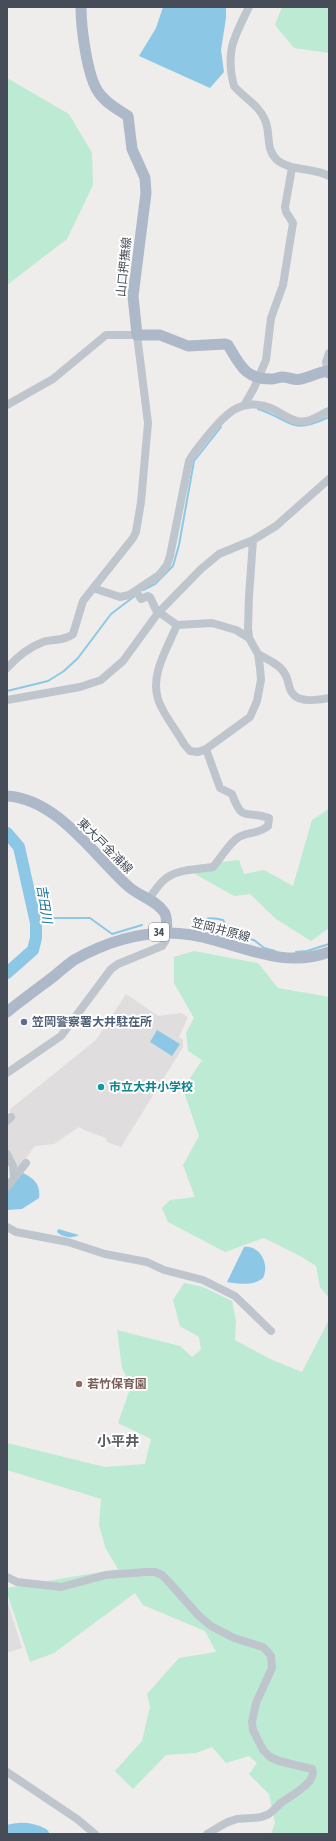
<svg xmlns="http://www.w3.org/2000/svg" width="336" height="1841" font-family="'Asap Condensed','Noto Sans JP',sans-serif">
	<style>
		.education { fill: #dfdddd }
		.green { fill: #bcead3 }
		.water { fill: #8cc8e5 }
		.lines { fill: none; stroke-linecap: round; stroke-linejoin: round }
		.stream { stroke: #8cc8e5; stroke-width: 2 }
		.river { stroke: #8cc8e5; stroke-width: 12 }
		.minor { stroke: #bec5cd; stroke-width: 8 }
		.major { stroke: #adb8c9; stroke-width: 11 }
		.service-dot { fill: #5c6f8a; stroke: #fff; stroke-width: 1.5 }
		.culture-dot { fill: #0f9aa8; stroke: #fff; stroke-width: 1.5 }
		.education-dot { fill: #8d6e63; stroke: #fff; stroke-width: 1.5 }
		.labels { text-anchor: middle; stroke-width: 4; stroke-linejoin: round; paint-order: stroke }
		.shield { fill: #fff; stroke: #7e828a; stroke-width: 1 }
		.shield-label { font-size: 11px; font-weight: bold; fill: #464d58 }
		.street-label { font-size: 12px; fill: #464d58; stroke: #fff }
		.service-label { font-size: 12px; font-weight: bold; fill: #4e5e75; stroke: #fff; text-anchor: start }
		.culture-label { font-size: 12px; font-weight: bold; fill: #0d838f; stroke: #fff; text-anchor: start }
		.education-label { font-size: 12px; font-weight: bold; fill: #785e54; stroke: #fff; text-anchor: start }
		.water-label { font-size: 13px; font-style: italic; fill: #16709b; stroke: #fff }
		.quarter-label { font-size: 14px; font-weight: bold; fill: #595c60; stroke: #fff }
	</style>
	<rect width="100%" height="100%" fill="#efecec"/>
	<path class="education" d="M126,994L158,1016L181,1013L188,1017L179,1037L183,1040V1047L121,1147L107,1142L106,1138L84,1130L79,1127L54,1144L35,1146L17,1170L7,1149V1124L14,1117L9,1110L96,1040Z
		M7,1600L22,1648L7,1653Z"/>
	<path class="green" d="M282,7H329V53L294,48L275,25Z
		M7,78L69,114L92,153L93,185L67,239L7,285Z
		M329,809V928L311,941L276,919L250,894L234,896L188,870L196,865L239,860L244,874L264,870L293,886L312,820Z
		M194,951L258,963L278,988L329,997V1298L320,1287L316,1266L302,1257L264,1238L225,1252L168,1222L162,1208L170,1200L195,1197L183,1165L199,1136L183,1089L202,1060L188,1051L186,1033L194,1018L174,983V957Z
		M184,1283L203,1287L232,1301L236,1321L235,1340L270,1359L302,1372L329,1320V1834H271L275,1823L269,1794L249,1774L257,1763L249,1756L226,1763L212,1747L196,1753L166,1755L133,1789L115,1771L142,1741L150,1707L147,1694L179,1658L216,1652L205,1631L143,1605L135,1593L54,1653L30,1662L7,1593V1588L118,1569L106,1549L99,1525L101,1499L7,1470V1443L105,1467L145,1464L151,1439L118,1423L131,1386L122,1368L117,1330L180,1346L192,1357L201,1350L199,1337L180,1326L173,1300Z"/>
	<path class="water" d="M163,7H226V18L221,50L224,72L210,88L139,56L156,28Z
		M157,1030L180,1044L172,1056L150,1042Z
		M23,1173C34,1178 41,1185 39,1198L22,1209L7,1210V1191Z
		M58,1229L79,1235C72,1239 62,1237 57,1232Z
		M244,1247C260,1245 270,1264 263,1278C253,1286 239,1284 227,1282Z"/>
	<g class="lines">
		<path class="stream" d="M258,409C293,420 288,436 329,417
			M143,590L155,584L173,566L179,545L194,461L221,427
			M7,691L48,681L64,671L78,658L111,614L136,595
			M35,918H90L112,934L142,925
			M194,923C205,918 212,917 223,920L228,928L237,936L254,940L264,948L275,951
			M296,952L307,951L329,944"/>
		<path class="river" d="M7,833L19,847L36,923V938L33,950L7,973
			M7,1831C20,1827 31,1828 43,1834"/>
		<path class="minor" d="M249,7C234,37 225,52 234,86C244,98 259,105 265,120C271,133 265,149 277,160C292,172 313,167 329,176
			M328,371L326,362L329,353
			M245,404L254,388L266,360L271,318L283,285L293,223L286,212L285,207L292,168
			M7,405L53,379L106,335H137L148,423L141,502L136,532L133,538L83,601L73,634C65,641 53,639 43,642C30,647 16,658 7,668
			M93,588L120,597L129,595L159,575L167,565L170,556L189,461C194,451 202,443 209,434C227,412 243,396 273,409C283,414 295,424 307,421C314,419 322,414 329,411
			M136,591L141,599L148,596L150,597L156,610L177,625L212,623L236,630L249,638
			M177,625C168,647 150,674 158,699C162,713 177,731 184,744L190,751L198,752L206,749L250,717L257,701L261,680L260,668L258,654L249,638L248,628L249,596L253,540
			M258,654C266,659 280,664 285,674C289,680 288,689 293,694C300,703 319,700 329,698
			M7,700L80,687L101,680L123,661L158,613L201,569L219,554L253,540L276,526L329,479
			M148,899C154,893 158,885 164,880C177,868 197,870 213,867C220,859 232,839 241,836C251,832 260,833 268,826L269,818C245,809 243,824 232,794L220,788L206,749
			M7,1073L61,1036L111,969L118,964L162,946L166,940L167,933
			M7,1121L11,1117
			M7,1154L13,1166L14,1178
			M7,1187L26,1163
			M7,1227L16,1232L68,1242L105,1254L147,1262L164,1270L203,1280L235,1296L271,1331
			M7,1577L17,1582L61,1587L106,1575L146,1572H155L162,1575L168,1581L199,1616L211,1626L234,1638L263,1647L267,1651L271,1656L272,1668L256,1703L252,1722L253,1730L263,1750L270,1757L279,1761L312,1769C318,1782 290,1796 281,1803C277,1806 273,1812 267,1815C254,1821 245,1816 234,1820C225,1822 216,1829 207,1834
			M7,1772L77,1819L95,1834"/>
		<path class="major" d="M81,7C81,27 87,77 99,93C106,103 118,110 128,116L132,149L145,178L146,193L133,296L137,335H160L188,346L225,344L228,345C240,365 245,379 271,379C275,379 279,377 283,377C290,377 294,381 301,379C311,377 318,372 328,371L329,373
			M7,796C58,799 94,856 129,887C139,896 156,900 164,912C168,917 166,926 167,933
			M7,1012C22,1000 37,989 53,977C60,971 67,965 74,960C118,935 165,925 214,940C253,951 289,967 329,952"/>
	</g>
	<circle class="service-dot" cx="24" cy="1022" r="4"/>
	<circle class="culture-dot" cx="101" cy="1087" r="4"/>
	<circle class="education-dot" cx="79" cy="1384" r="4"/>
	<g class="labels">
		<rect class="shield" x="149" y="923" width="20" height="18" rx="3"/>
		<g class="shield-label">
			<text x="159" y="936">34</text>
		</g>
		<g class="street-label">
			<text transform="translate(124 267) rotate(-84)" y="4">山口押撫線</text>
			<text transform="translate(105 846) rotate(45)" y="4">東大戸金浦線</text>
			<text transform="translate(221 930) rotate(15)" y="4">笠岡井原線</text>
		</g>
		<g class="service-label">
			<text x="32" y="1026">笠岡警察署大井駐在所</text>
		</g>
		<g class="culture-label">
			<text x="109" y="1091">市立大井小学校</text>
		</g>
		<g class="education-label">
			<text x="87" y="1388">若竹保育園</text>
		</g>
		<g class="water-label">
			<text transform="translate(45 904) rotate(81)" y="5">吉田川</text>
		</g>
		<g class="quarter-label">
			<text x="118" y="1446">小平井</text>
		</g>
	</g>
	<rect width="336" height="1841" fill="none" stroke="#464d58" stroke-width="16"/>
</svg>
